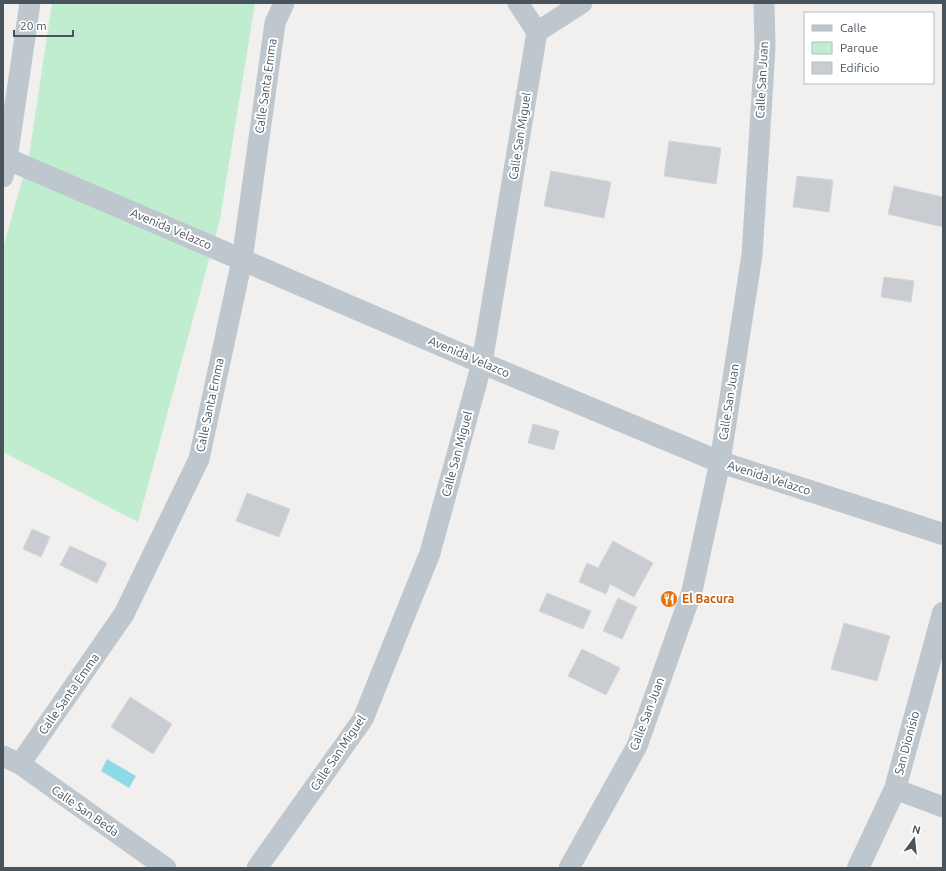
<svg xmlns="http://www.w3.org/2000/svg" width="946" height="871" font-family="Ubuntu,sans-serif">
	<style>
		.green { fill: #c0edcf }
		.water { fill: #8fdae7 }
		.building { fill: #c9ccd1; stroke: #d3d6da }
		.lines { fill: none; stroke-linecap: round; stroke-linejoin: round }
		.minor { stroke: #bec7cd; stroke-width: 21 }
		.tertiary { stroke: #bec7cd; stroke-width: 22 }
		.labels { text-anchor: middle; stroke-width: 4; stroke-linejoin: round; paint-order: stroke }
		.street-label { font-size: 12px; fill: #48535c; stroke: #fff }
		.food-label { font-size: 12px; font-weight: bold; fill: #c56008; stroke: #fff; text-anchor: start }
	</style>
	<rect width="100%" height="100%" fill="#f2efef"/>
	<path class="green" d="M52,3H255L220,219L138,522L3,452V248L29,156Z"/>
	<path class="water" d="M107,759L136,776L129,788L101,771Z"/>
	<path class="building" d="M669,141L721,148L716,184L664,176Z
		M551,171L611,182L604,218L544,206Z
		M797,176L833,180L829,212L793,207Z
		M894,186L943,197V227L888,214Z
		M884,277L914,281L911,302L881,297Z
		M533,424L559,431L554,450L528,443Z
		M247,493L290,509L279,537L236,521Z
		M32,529L50,537L41,557L23,549Z
		M613,541L653,563L634,597L610,584L606,594L579,582L587,563L598,568Z
		M70,546L107,563L97,583L60,565Z
		M547,593L591,611L583,629L539,611Z
		M618,598L637,607L622,639L603,631Z
		M844,623L890,636L877,681L831,669Z
		M582,649L620,668L606,695L568,676Z
		M130,697L172,724L153,754L111,727Z"/>
	<g class="lines">
		<path class="minor" d="M537,32L582,3
			M3,177L7,159L30,3
			M3,756L20,764L166,868
			M20,764L124,614L199,459L242,260L275,23L284,3
			M895,789L943,807
			M257,868L363,719L430,553L482,363L537,32L518,3
			M569,868L637,746L692,591L720,462L752,255L765,48L764,3"/>
		<path class="tertiary" d="M3,157L482,363L720,462L943,534
			M858,868L895,789L943,613"/>
	</g>
	<defs>
		<g id="restaurant-disc" transform="scale(0.9)"><circle r="9.5" fill="#e8710a" stroke="#fff"/><path d="M-5-6h1v4h1v-4h1v4h1v-4h1v5L-1.5 .5V6h-2V.5L-5-1ZM5-6V6H3V1.5H1.5Q1.5-4 5-6Z" fill="#fff"/></g>
	</defs>
	<g fill-rule="evenodd">
		<use href="#restaurant-disc" x="669" y="599"/>
	</g>
	<g class="labels">
		<g class="street-label">
			<text transform="translate(762 80) rotate(-87)" y="4">Calle San Juan</text>
			<text transform="translate(266 86) rotate(-82)" y="4">Calle Santa Emma</text>
			<text transform="translate(520 136) rotate(-81)" y="4">Calle San Miguel</text>
			<text transform="translate(171 229) rotate(23)" y="4">Avenida Velazco</text>
			<text transform="translate(469 357) rotate(23)" y="4">Avenida Velazco</text>
			<text transform="translate(729 402) rotate(-81)" y="4">Calle San Juan</text>
			<text transform="translate(210 405) rotate(-78)" y="4">Calle Santa Emma</text>
			<text transform="translate(457 454) rotate(-75)" y="4">Calle San Miguel</text>
			<text transform="translate(769 478) rotate(18)" y="4">Avenida Velazco</text>
			<text transform="translate(69 694) rotate(-55)" y="4">Calle Santa Emma</text>
			<text transform="translate(647 714) rotate(-69)" y="4">Calle San Juan</text>
			<text transform="translate(907 743) rotate(-75)" y="4">San Dionisio</text>
			<text transform="translate(338 753) rotate(-56)" y="4">Calle San Miguel</text>
			<text transform="translate(85 811) rotate(35)" y="4">Calle San Beda</text>
		</g>
		<g class="food-label">
			<text x="682" y="603">El Bacura</text>
		</g>
	</g>
	<rect width="946" height="871" fill="none" stroke="#48535c" stroke-width="8"/>
	<rect x="804" y="12" width="130" height="72" fill="#ffffff" stroke="#b6babe"/>
	<rect x="812" y="25" width="20" height="6" fill="#bec7cd" stroke="#b6babe"/>
	<text x="840" y="32" font-size="12" fill="#48535c">Calle</text>
	<rect x="812" y="42" width="20" height="12" fill="#c0edcf" stroke="#b6babe"/>
	<text x="840" y="52" font-size="12" fill="#48535c">Parque</text>
	<rect x="812" y="62" width="20" height="12" fill="#c9ccd1" stroke="#b6babe"/>
	<text x="840" y="72" font-size="12" fill="#48535c">Edificio</text>
	<g transform="translate(914 839) rotate(15)" stroke="#ffffff" stroke-width="3" paint-order="stroke">
	<path d="M0-3L7 15L0 10L-7 15Z" fill="#48535c"/>
	<text y="-6" font-size="11" font-weight="bold" text-anchor="middle" fill="#48535c">N</text>
	</g>
	<path d="M14 30v6h59v-6" fill="none" stroke="#48535c" stroke-width="2"/>
	<text x="20" y="30" font-size="12" fill="#48535c" stroke="#ffffff" stroke-width="3" paint-order="stroke">20 m</text>
</svg>
